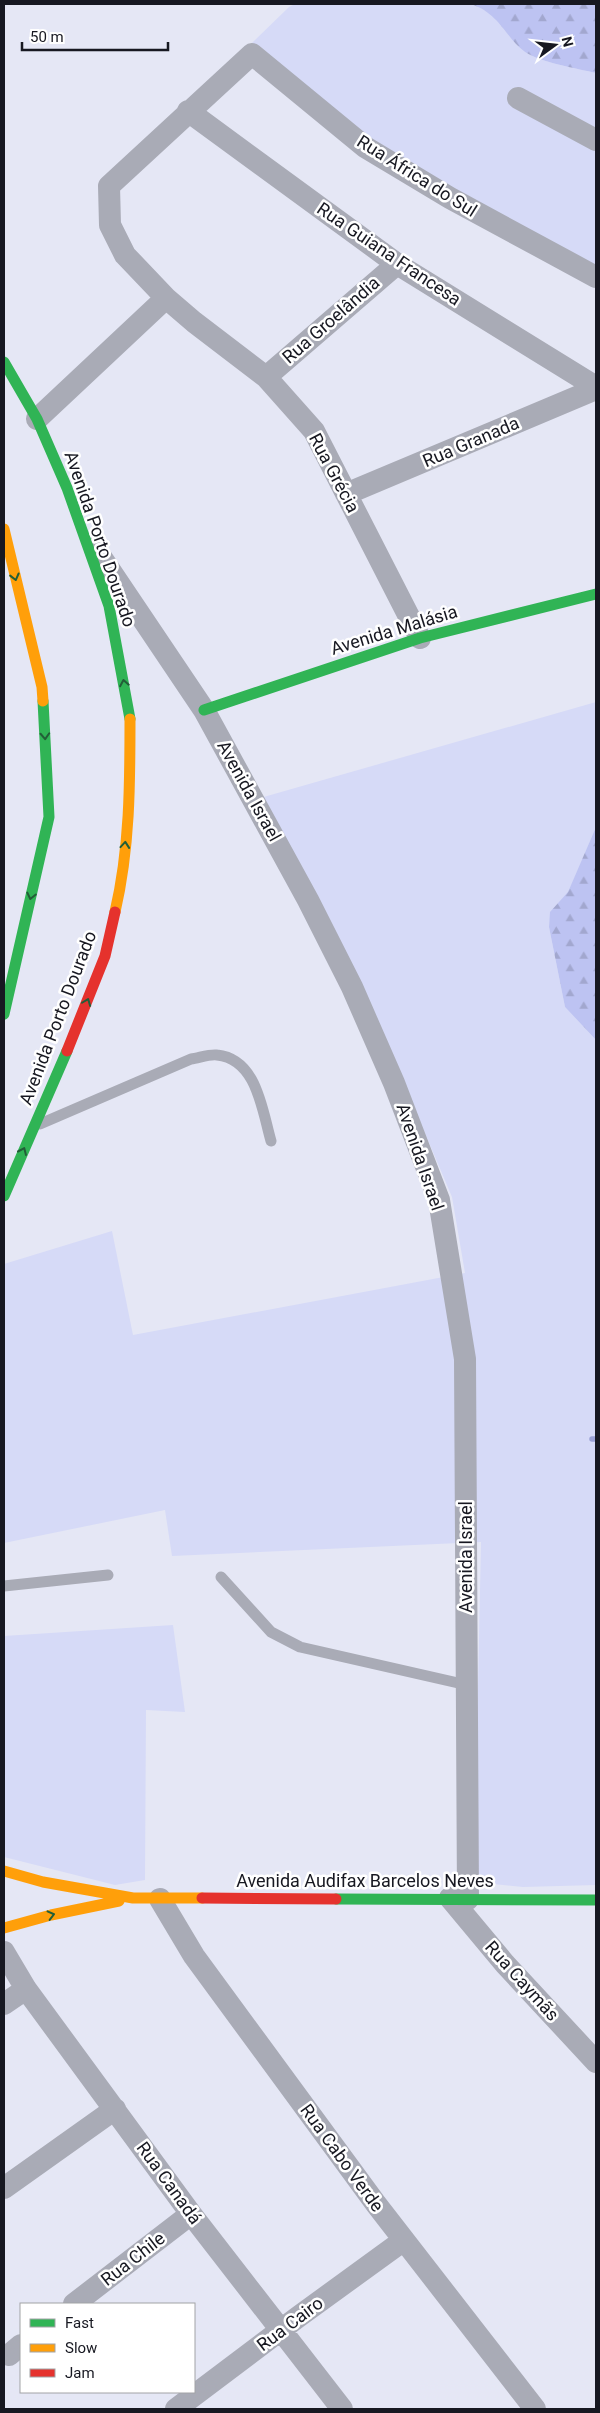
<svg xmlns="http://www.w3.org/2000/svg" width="600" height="2413" font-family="Roboto,sans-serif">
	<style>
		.green { fill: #d6daf7 }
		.forest { fill: url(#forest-firs) }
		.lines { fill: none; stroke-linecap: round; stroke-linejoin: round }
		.stream { stroke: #9ba1d6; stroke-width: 5.5 }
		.lane { stroke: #a9abb6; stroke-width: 11 }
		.street { stroke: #a9abb6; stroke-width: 22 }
		.fast { stroke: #30b455; stroke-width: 11 }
		.slow { stroke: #ff9f0a; stroke-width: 11 }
		.jam { stroke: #e5322d; stroke-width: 11 }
		.oneway { stroke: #225e38 }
		.labels { text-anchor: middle; stroke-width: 5; stroke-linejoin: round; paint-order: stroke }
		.street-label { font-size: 18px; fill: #171821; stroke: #fff }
	</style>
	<defs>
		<pattern id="forest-firs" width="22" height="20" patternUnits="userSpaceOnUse" patternTransform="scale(1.25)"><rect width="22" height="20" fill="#bdc3f2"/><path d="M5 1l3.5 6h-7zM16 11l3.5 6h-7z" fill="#a2a7cf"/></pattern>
	</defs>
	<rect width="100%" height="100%" fill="#e5e7f5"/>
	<path class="green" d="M295,4H471C499,13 505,37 525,52C539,62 579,69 596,73V279L433,188L252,43L289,7Z
		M596,702V827L568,893L551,912L549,927L565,1007L596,1040V1885L523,1887L474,1882L481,1542L172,1556L165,1510L4,1543V1264L112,1231L133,1335L465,1273L452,1197L416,1112L253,800Z
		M173,1625L185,1712L146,1710L145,1880L115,1885L4,1857V1636Z"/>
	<path class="forest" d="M471,4H596V73C579,69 539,62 525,52C505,37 500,14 471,4Z
		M596,827V1040L565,1007L549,927L550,912L568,892Z"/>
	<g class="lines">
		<path class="stream" d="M592,1439H596"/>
		<path class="lane" d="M40,1124L191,1059C199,1058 209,1054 217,1055C257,1059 262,1110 271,1141
			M221,1577L271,1632L300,1647L467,1685
			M4,1586L108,1575"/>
		<path class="street" d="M518,98L596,140
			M188,111L397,264L596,387
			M266,377L397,264
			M37,419L166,298
			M346,494L596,389
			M95,548L204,710L308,900L352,987L394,1083L439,1200L465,1359L468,1899
			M420,638L314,431L266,377L194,322L166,298L125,255L110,225L109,186L252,54L365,147L450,198L596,277
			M450,1898L505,1964L596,2062
			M160,1899L194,1956L376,2204L535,2409
			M4,1952L26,1989L191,2214L342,2409
			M4,2004L26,1989
			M4,2188L115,2109
			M74,2304L191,2214
			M9,2355L21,2345
			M176,2409L298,2317L404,2240"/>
		<path class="fast" d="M4,362L37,419L67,488L109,606L130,719
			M204,710L420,638L596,594
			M4,1014L49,817L43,701
			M4,1196L67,1051
			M336,1899L596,1900"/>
		<path class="slow" d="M4,529L42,687L43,701
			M115,912C130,848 130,783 130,719
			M4,1871L43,1882L133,1898H202
			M4,1928L51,1915L119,1901"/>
		<path class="jam" d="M67,1051L105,956L115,912
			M202,1898L336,1899"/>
	</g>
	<defs><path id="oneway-chevron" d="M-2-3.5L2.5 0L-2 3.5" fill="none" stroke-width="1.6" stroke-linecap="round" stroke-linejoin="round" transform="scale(1.25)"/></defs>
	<g class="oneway">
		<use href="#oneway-chevron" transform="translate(15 577) rotate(76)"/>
		<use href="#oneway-chevron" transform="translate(124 683) rotate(-100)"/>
		<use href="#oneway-chevron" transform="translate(45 736) rotate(87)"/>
		<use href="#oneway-chevron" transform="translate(125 845) rotate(-85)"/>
		<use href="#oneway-chevron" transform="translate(31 896) rotate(103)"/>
		<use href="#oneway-chevron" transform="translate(87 1002) rotate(-69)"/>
		<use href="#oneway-chevron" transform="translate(23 1151) rotate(-66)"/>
		<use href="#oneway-chevron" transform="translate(51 1915) rotate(-14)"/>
	</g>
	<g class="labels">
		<g class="street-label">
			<text transform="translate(417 176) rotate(32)" y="6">Rua África do Sul</text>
			<text transform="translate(389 254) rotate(34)" y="6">Rua Guiana Francesa</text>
			<text transform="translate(331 320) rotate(-41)" y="6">Rua Groelândia</text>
			<text transform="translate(471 442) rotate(-23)" y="6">Rua Granada</text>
			<text transform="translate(334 473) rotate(62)" y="6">Rua Grécia</text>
			<text transform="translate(100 539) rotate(71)" y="6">Avenida Porto Dourado</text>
			<text transform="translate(394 630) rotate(-17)" y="6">Avenida Malásia</text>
			<text transform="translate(249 791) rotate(61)" y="6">Avenida Israel</text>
			<text transform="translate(58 1018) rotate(-69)" y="6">Avenida Porto Dourado</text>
			<text transform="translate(420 1157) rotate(71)" y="6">Avenida Israel</text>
			<text transform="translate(466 1557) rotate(-90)" y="6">Avenida Israel</text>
			<text x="365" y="1887">Avenida Audifax Barcelos Neves</text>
			<text transform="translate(522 1981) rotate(48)" y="6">Rua Caymãs</text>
			<text transform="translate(342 2158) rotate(54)" y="6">Rua Cabo Verde</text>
			<text transform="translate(169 2183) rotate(54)" y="6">Rua Canadá</text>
			<text transform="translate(133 2259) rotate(-38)" y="6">Rua Chile</text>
			<text transform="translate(290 2324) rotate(-37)" y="6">Rua Cairo</text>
		</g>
	</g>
	<rect width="600" height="2413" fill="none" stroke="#171821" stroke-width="10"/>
	<rect x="20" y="2303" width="175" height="90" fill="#ffffff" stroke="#a2a3a6"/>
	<rect x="30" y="2319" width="25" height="8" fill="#30b455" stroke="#a2a3a6"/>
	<text x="65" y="2328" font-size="15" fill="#171821">Fast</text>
	<rect x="30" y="2344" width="25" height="8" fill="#ff9f0a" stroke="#a2a3a6"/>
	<text x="65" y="2353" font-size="15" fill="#171821">Slow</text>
	<rect x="30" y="2369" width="25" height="8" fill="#e5322d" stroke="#a2a3a6"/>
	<text x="65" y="2378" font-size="15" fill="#171821">Jam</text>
	<g transform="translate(555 45) rotate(75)" stroke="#ffffff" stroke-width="4" paint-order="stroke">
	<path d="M0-4L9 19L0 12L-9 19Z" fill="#171821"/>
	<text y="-8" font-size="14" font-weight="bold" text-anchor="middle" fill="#171821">N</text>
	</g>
	<path d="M22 42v8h146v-8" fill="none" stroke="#171821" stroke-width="2.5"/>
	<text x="30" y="42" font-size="15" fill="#171821" stroke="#ffffff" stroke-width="4" paint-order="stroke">50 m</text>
</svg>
